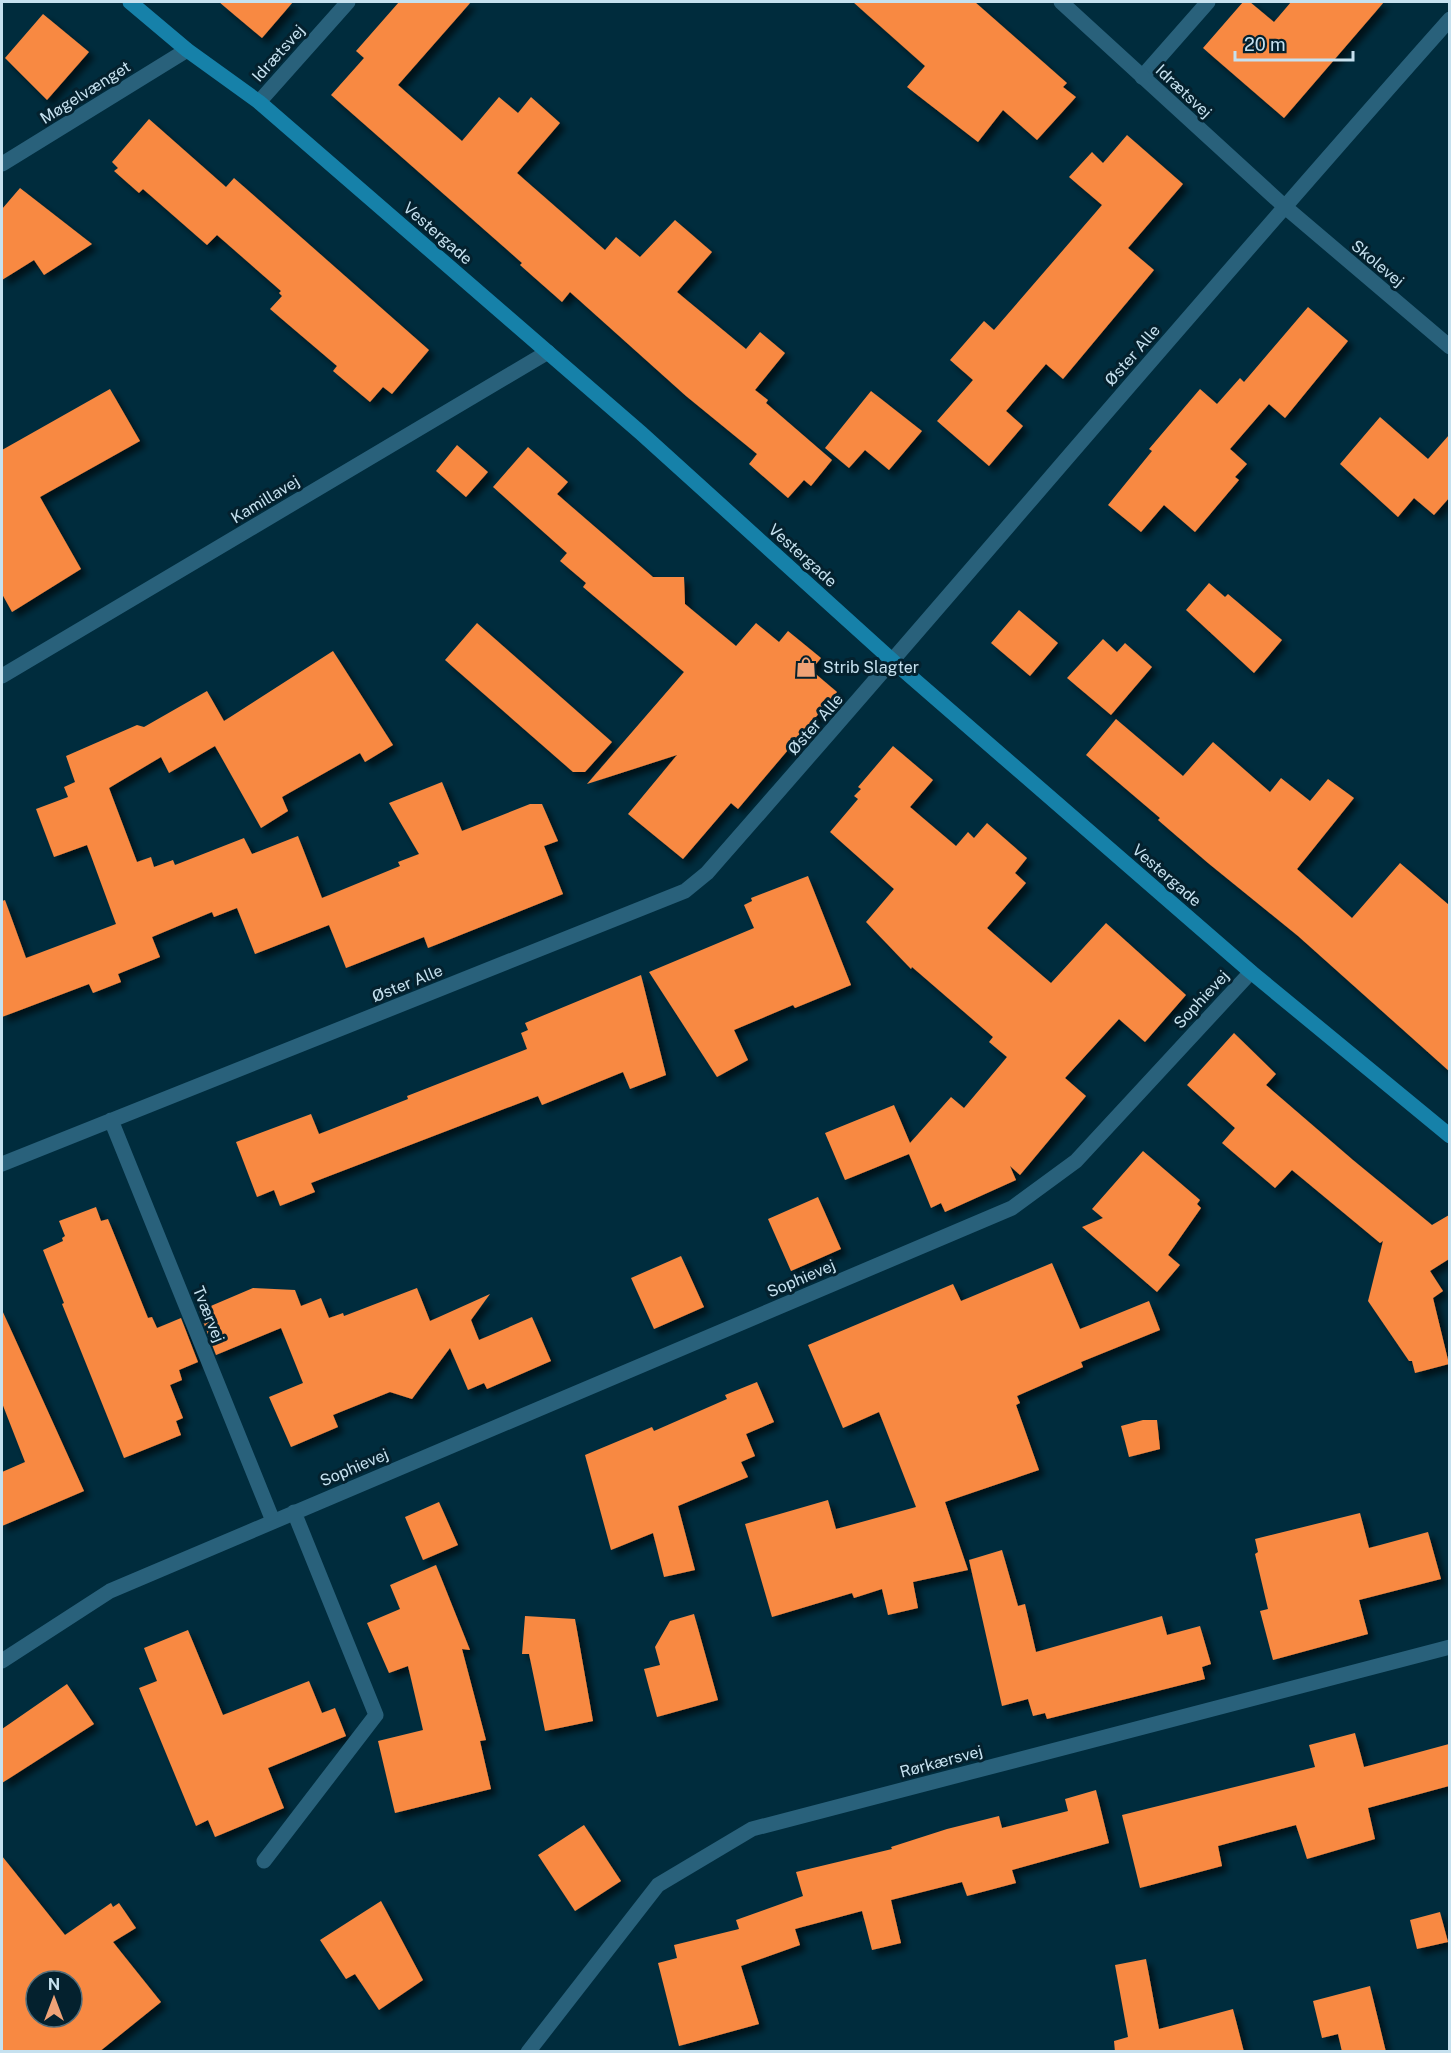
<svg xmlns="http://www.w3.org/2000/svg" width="1451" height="2053" font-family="'Public Sans',sans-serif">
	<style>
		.building { fill: #f88942; fill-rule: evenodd; filter: url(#shadow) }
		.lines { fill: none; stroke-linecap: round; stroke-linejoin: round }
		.lane { stroke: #29617b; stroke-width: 15 }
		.street { stroke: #29617b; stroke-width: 15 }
		.secondary { stroke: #1681a9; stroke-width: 15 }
		.labels { text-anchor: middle; stroke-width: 6; stroke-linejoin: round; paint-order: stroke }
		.street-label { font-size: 16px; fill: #c6e1ef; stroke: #04212e }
		.poi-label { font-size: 16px; fill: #c6e1ef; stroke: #04212e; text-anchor: start }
	</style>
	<defs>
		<filter id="shadow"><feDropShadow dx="5.5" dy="5.5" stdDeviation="3" flood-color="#0009"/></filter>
	</defs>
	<rect width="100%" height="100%" fill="#002c3d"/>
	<path class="building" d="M219,2H293L262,38Z
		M399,2H471L398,85L462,141L499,97L518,113L531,97L560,123L517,173L605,250L616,237L640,257L675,220L712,252L677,292L746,349L760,332L785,353L755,390L768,400L766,403L832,460L811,486L804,480L788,498L749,464L757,454L686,396L570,292L562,302L520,265L522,263L331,95L364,58L356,51Z
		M853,2H975L1067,83L1063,87L1076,97L1037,140L1003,110L978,142L907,87L925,66Z
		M1243,2H1250L1274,22L1291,2H1384L1284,118L1203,48Z
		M43,14L89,52L47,100L5,58Z
		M149,119L226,187L234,178L429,350L392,394L383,387L370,402L333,371L337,366L270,309L282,296L279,293L281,291L217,235L207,245L143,189L139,193L114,171L118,168L112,162Z
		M1127,135L1183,184L1128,248L1154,270L1063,379L1046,364L1006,411L1023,426L989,466L937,421L973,380L950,360L984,321L994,330L1102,205L1069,177L1092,152L1103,163Z
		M20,188L92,244L44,275L34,260L2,280V209Z
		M1308,307L1348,341L1285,418L1269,404L1230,449L1247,464L1235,477L1239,480L1195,532L1164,505L1141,532L1108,505L1152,451L1149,449L1200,389L1217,404L1240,378L1244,382Z
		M110,389L140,441L40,497L81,569L12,612L2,594V450Z
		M871,391L922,431L889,470L865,450L849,468L825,448Z
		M1380,417L1428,459L1449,435V498L1434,515L1414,498L1398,517L1340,464Z
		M457,445L488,472L466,497L436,471Z
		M528,447L568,482L557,494L653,577H684L685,604L736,646L756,623L779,642L788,631L821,658L811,670L837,692L738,809L731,803L683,859L628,814L677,755L587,784L684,672L583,587L586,583L560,561L567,553L493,487Z
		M1209,583L1225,597L1228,594L1282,640L1254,673L1186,610Z
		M1019,610L1058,643L1030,676L991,643Z
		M477,623L612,742L585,772H573L445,660Z
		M1103,639L1117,652L1125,643L1152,667L1111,715L1067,678Z
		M333,651L393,745L365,762L360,753L282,797L288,811L261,828L215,746L169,773L161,757L109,788L137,862L151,857L154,867L173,860L175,865L244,838L252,854L298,836L322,898L400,866L398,862L419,854L389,803L442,782L462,831L530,804H542L558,841L544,846L563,894L428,948L424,937L346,968L329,925L255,954L237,908L214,917L212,912L152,937L160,957L118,974L121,982L93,993L89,984L2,1017V901L5,900L26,958L116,924L87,845L54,857L36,809L68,797L64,787L75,782L66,756L137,725L144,727L207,691L224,721Z
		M1116,719L1183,776L1213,742L1270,792L1281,778L1310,801L1328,779L1354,798L1297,869L1352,918L1400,863L1449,905V1071L1298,936L1208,863L1158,820L1160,818L1086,755Z
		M893,746L933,780L910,807L956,846L968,832L974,838L987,823L1027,858L1015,873L1026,883L987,928L1051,983L1106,923L1186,995L1145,1042L1119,1019L1065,1078L1086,1096L1020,1175L1010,1166L1016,1180L945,1212L941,1203L931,1208L909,1154L845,1180L825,1133L894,1105L910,1143L951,1097L964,1108L1007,1057L989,1042L993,1037L912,967L911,969L866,922L894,889L830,832L858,799L854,796L861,789L858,787Z
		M808,876L851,985L795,1008L793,1005L734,1030L748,1060L717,1077L649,972L754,928L744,905L752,901L751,898Z
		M641,975L666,1075L630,1089L623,1072L542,1105L538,1096L311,1183L315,1192L280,1206L274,1190L257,1197L236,1142L311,1114L319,1134L408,1099L407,1096L527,1049L521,1033L528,1030L525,1023Z
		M1234,1033L1276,1074L1266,1085L1353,1160L1432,1225L1449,1215V1259L1430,1271L1443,1291L1433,1298L1449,1364L1415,1373L1412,1361H1409L1368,1301L1383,1241L1380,1243L1292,1170L1275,1188L1222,1143L1235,1128L1187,1085Z
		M1143,1151L1200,1200L1197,1204L1201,1208L1168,1255L1180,1265L1157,1292L1082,1227L1103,1218L1092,1209Z
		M818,1197L841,1249L791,1271L768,1219Z
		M96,1207L101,1221L108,1219L148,1318L152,1317L157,1328L181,1318L198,1362L179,1370L182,1380L170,1385L183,1418L176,1421L181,1435L124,1458L62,1304L64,1303L43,1250L63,1241L62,1238L65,1236L59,1221Z
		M681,1256L704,1307L654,1329L631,1278Z
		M1052,1263L1080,1329L1149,1301L1160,1330L1081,1362L1083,1367L1017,1396L1020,1403L1016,1405L1039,1470L945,1502L968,1570L913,1582L918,1608L888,1615L882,1589L854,1598L852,1593L772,1617L745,1524L828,1500L836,1529L916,1507L879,1412L843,1428L808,1345L953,1284L961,1301Z
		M253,1288L295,1290L301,1306L321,1298L329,1318L343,1313L344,1316L417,1288L430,1321L490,1294L471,1320L479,1340L532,1317L551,1361L487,1389L484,1383L468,1390L450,1348L412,1399L390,1392L333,1415L338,1427L291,1447L269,1397L303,1383L281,1328L216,1355L199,1311Z
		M2,1310L84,1491L2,1526V1472L25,1462L2,1403Z
		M757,1382L774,1422L746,1434L755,1456L741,1462L748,1477L678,1506L695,1570L664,1577L653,1533L611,1550L585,1455L652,1427L654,1431L727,1399L725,1395Z
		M1143,1420H1157L1160,1449L1129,1457L1121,1426Z
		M439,1502L458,1545L423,1560L405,1517Z
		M1360,1513L1369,1548L1428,1532L1441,1579L1359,1600L1368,1634L1273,1660L1260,1611L1268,1609L1255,1554L1258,1552L1255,1539Z
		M1002,1550L1018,1606L1025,1604L1036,1652L1162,1616L1167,1635L1200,1626L1211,1664L1202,1667L1205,1679L1047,1719L1045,1713L1033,1716L1028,1699L1002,1706L969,1560Z
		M436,1565L470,1650L462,1649L486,1740L480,1741L491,1789L395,1813L378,1741L423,1730L408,1666L389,1673L367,1623L400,1609L390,1585Z
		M694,1614L718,1700L657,1717L644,1669L660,1665L655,1647L670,1621Z
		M525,1616L575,1619L593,1721L545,1731L529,1654H522Z
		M188,1630L223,1715L309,1681L322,1713L335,1708L346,1736L268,1768L284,1808L215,1837L208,1820L196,1826L139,1688L157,1681L144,1648Z
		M67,1684L94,1724L2,1783V1729Z
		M1355,1733L1364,1767L1449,1744V1786L1368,1808L1375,1839L1307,1859L1296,1825L1218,1846L1222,1866L1140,1888L1122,1815L1315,1767L1309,1745Z
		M1096,1790L1109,1843L1012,1870L1016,1883L967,1896L962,1882L891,1900L901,1943L872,1950L862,1911L795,1929L800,1945L741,1966L759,2024L679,2046L658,1963L677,1958L674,1945L739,1929L736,1920L803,1896L796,1872L892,1849L891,1847L947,1829L999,1816L1002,1828L1068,1811L1065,1799Z
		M584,1825L621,1881L575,1911L538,1855Z
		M2,1856L65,1935L111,1903L113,1907L119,1903L136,1928L113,1942L161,2002L99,2052H2ZM36,1981H72V2017H36Z
		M381,1901L423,1980L379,2010L355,1974L346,1979L320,1940Z
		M1440,1912L1448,1942L1417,1949L1410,1920Z
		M1146,1959L1159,2029L1233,2009L1244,2052H1115L1114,2041L1128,2037L1115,1965Z
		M1370,1986L1386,2052H1342L1338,2034L1322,2038L1313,2001Z"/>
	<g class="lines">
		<path class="lane" d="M1142,77L1208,2"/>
		<path class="street" d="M1061,2L1284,206L1450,347
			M259,102L348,2
			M2,164L187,50
			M2,676L548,352
			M111,1120L273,1521
			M2,1164L685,891L707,873C956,590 1199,301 1450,19
			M2,1661L110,1591L1012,1208L1076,1161L1251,972
			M264,1861L376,1715L294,1512
			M528,2052L658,1885L752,1829L1450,1647"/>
		<path class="secondary" d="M130,2L187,50L259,102L641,433L894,662L1251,972L1450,1136"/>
	</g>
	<defs>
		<g id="shop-bare" transform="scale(1.62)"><path d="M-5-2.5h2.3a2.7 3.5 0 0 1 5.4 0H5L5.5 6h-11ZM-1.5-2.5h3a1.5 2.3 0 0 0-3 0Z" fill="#efa377" stroke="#04212e" stroke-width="2.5" paint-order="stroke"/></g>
	</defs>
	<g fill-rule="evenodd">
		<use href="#shop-bare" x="806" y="667"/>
	</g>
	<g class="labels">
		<g class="street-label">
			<text transform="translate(278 53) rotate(-48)" y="6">Idrætsvej</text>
			<text transform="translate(1184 91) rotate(43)" y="6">Idrætsvej</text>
			<text transform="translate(85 92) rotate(-32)" y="6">Møgelvænget</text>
			<text transform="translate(438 233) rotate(41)" y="6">Vestergade</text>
			<text transform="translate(1378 263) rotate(40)" y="6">Skolevej</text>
			<text transform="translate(1132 355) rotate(-49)" y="6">Øster Alle</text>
			<text transform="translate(265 499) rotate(-31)" y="6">Kamillavej</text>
			<text transform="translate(803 555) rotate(42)" y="6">Vestergade</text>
			<text transform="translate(815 724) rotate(-49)" y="6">Øster Alle</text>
			<text transform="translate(1167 875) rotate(41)" y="6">Vestergade</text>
			<text transform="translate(407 983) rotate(-22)" y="6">Øster Alle</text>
			<text transform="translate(1201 999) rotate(-47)" y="6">Sophievej</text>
			<text transform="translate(801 1278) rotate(-23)" y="6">Sophievej</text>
			<text transform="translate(209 1314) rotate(68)" y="6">Tværvej</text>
			<text transform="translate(354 1467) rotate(-23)" y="6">Sophievej</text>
			<text transform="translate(941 1761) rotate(-15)" y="6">Rørkærsvej</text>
		</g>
		<g class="poi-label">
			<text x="823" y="673">Strib Slagter</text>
		</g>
	</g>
	<rect width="1451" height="2053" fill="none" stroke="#c6e1ef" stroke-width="6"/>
	<g transform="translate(54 1999)"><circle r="28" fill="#04212e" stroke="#526e7b" stroke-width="1.5"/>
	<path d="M0-4.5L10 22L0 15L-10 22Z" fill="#efa377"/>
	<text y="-9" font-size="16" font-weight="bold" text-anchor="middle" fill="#c6e1ef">N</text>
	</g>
	<path d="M1235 51v9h118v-9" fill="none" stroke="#c6e1ef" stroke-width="3"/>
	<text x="1244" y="51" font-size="18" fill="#c6e1ef" stroke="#04212e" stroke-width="4.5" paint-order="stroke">20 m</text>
</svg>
